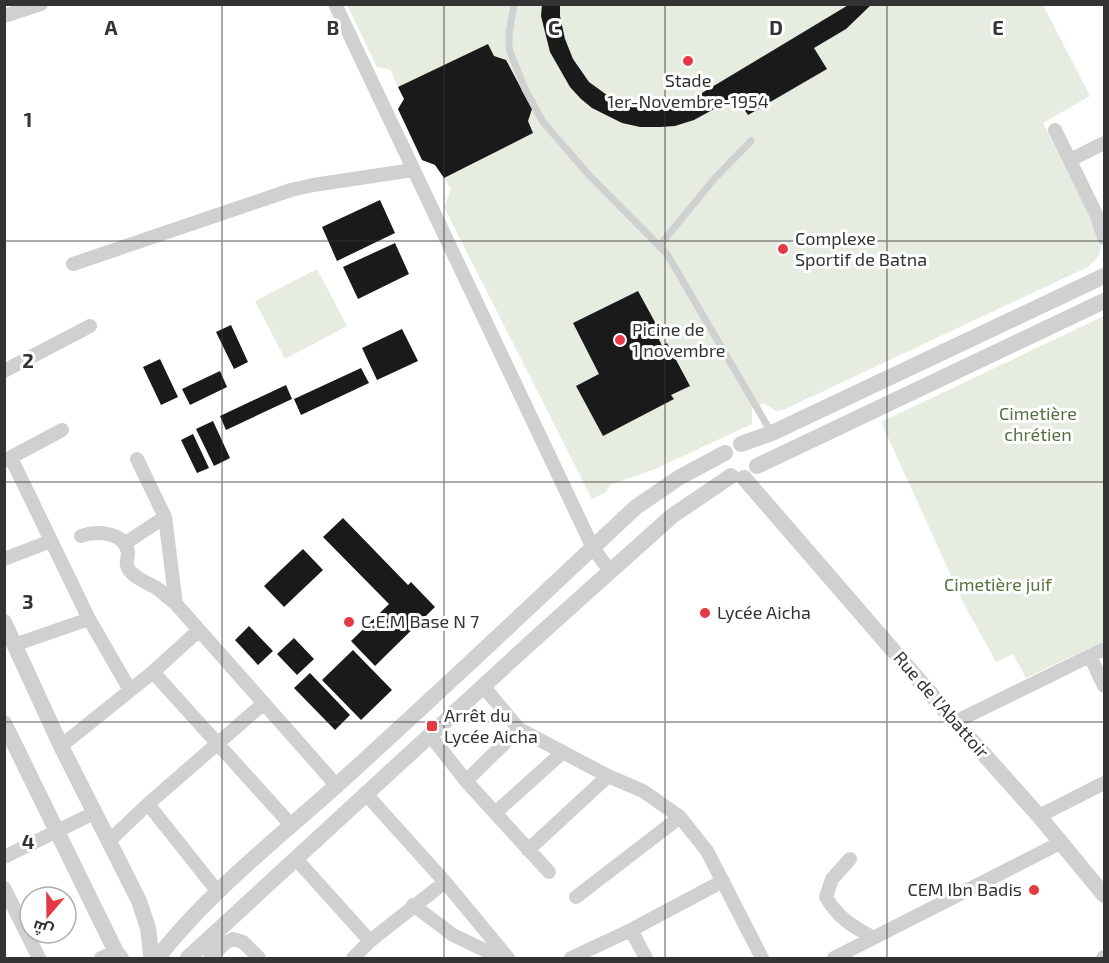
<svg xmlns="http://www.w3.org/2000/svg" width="1109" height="963" font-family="'Exo 2',Cairo,sans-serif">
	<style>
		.green { fill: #e6ecdf }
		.building { fill: #1a1a1a }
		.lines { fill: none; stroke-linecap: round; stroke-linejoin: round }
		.service { stroke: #d0d0d0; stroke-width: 7 }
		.minor { stroke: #d0d0d0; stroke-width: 14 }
		.tertiary { stroke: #d0d0d0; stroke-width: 16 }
		.grid { fill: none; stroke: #333; stroke-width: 1.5; stroke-opacity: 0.55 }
		.poi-dot { fill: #e63946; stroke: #fff; stroke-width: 2 }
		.labels { text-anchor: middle; stroke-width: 6; stroke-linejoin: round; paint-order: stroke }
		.poi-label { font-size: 18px; fill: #333; stroke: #fff; text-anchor: start }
		.park-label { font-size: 18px; fill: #56703f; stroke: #fff }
		.street-label { font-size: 18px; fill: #333; stroke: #fff }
		.grid-label { font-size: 20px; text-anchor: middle; font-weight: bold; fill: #333; stroke: #fff; stroke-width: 6; stroke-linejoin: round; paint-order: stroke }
	</style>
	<rect width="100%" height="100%" fill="#fff"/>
	<path class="green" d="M347,5H1043L1090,96L1043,123L1098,231C1103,248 1102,255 1088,267L783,410L776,411L764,403L752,408V424L655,469L610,485L606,492L592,499L444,207L451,189L436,165L422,160L398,109L404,99L390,70L377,67Z
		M317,269L347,326L285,359L255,301Z
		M1104,316V641L1026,678L1013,654L996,662L965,606L881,422Z"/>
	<path class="building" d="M542,4H560V16L565,39L573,59L589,82L611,98L653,110L677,108L850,4H872L846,29L814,48L827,69L748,115L736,97L694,120L675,126L660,127H640L622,123L592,108L581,99L570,87L550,52L541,16Z
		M488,44L494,56L506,60L532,109L528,121L533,133L444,178L435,165L422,160L398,109L404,99L398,87Z
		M380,200L395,233L337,261L322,227Z
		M395,243L409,274L358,299L343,267Z
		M638,291L662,335L658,337L662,346L667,343L690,386L671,395L674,399L603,436L576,386L599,374L573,323Z
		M231,325L248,362L234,369L216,332Z
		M402,329L418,361L377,380L362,348Z
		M160,359L178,397L161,405L143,367Z
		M361,368L369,383L301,415L294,399Z
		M220,371L227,387L190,405L182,389Z
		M286,385L292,399L226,430L220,416Z
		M213,421L230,458L214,466L196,429Z
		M193,434L209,468L197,473L181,440Z
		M343,518L408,585L411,582L435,607L375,666L351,641L389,604L323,537Z
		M303,549L323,570L284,607L264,586Z
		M249,626L273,651L258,665L235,640Z
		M294,638L314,659L297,675L277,654Z
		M353,650L392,690L361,720L322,680Z
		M310,673L350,715L335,730L294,688Z"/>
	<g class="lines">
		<path class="service" d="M514,4L509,34V49L525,89L543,122L588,174L667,254L771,432
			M659,246L715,178L751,141"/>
		<path class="minor" d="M335,4L593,548L610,571
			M4,16L41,4
			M1055,130L1097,216L1104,238
			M1070,160L1104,143
			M73,264L291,190L313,185L413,170
			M4,371L90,326
			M11,458L89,619L130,690
			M137,459L165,517L176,604
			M4,461L62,430
			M81,536C95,531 126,531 128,553C128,560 124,564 130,571C136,579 149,583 158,589C164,594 170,599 176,604L337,786
			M124,544L165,517
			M4,559L51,541
			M14,645L89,619
			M1090,656L1104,686
			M153,672L291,825
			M483,686L519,729L608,776L643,791L680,817L707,851L762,958
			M955,722L1104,649
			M430,735L466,781L549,872
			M61,746L153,672L198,631
			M466,781L519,729
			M365,793L445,882L508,958
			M148,804L218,892
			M495,813L563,752
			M1039,816L1104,783
			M109,841L148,804L264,703
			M528,850L608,776
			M4,857L94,813
			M296,859L370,941
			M850,859L832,879L826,897C837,917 852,926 872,937
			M4,888L39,958
			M576,897L680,817
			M413,905L453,935L501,958
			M631,930L646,958
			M101,958L116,952
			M210,958L225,943L233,939L243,942L259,958
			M353,958L370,941L445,882
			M571,958L631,930L723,881
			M834,958L1060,843
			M1103,958L1104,957"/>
		<path class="tertiary" d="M741,444L772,433L1104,276
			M757,466L1104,301
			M744,478L955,722L1039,816L1104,895
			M4,622L61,746L139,901L148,928L151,955
			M4,723L116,952L121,958
			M158,957C209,892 276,840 337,785C438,694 537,600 636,507L680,477L725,453
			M188,958L528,645L672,516L731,476"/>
	</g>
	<path class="grid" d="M222,4V958M444,4V958M665,4V958M887,4V958M4,241H1104M4,482H1104M4,722H1104"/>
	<g class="poi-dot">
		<circle cx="688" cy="61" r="6"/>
		<circle cx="783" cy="249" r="6"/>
		<circle cx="620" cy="340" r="6"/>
		<circle cx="705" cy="613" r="6"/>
		<circle cx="349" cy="622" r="6"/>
		<rect x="426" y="720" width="12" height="12" rx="3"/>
		<circle cx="1034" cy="890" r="6"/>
	</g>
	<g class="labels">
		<g class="poi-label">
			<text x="688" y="87" text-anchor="middle">Stade<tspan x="688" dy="21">1er-Novembre-1954</tspan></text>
			<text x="795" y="245">Complexe<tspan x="795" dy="21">Sportif de Batna</tspan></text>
			<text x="632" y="336">Picine de<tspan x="632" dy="21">1 novembre</tspan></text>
			<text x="717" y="619">Lycée Aicha</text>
			<text x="361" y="628">C.E.M Base N 7</text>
			<text x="444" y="722">Arrêt du<tspan x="444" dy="21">Lycée Aicha</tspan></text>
			<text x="1022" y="896" text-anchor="end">CEM Ibn Badis</text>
		</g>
		<g class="park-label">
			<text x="1038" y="420">Cimetière<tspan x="1038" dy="21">chrétien</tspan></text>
			<text x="998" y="591">Cimetière juif</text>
		</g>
		<g class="street-label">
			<text transform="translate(941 705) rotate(49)" y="6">Rue de l'Abattoir</text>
		</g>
	</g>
	<g class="grid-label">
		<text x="111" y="35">A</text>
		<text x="333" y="35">B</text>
		<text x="554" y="35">C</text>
		<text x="776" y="35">D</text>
		<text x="998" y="35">E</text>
		<text x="28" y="127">1</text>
		<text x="28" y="368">2</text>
		<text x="28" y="609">3</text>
		<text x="28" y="849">4</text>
	</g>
	<rect width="1109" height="963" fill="none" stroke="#333333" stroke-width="12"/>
	<g transform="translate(48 915) rotate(200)"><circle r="28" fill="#ffffff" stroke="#adadad" stroke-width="1.5"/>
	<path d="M0-4.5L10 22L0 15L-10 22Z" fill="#e63946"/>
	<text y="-9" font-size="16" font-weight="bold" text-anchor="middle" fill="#333333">ش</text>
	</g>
</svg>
